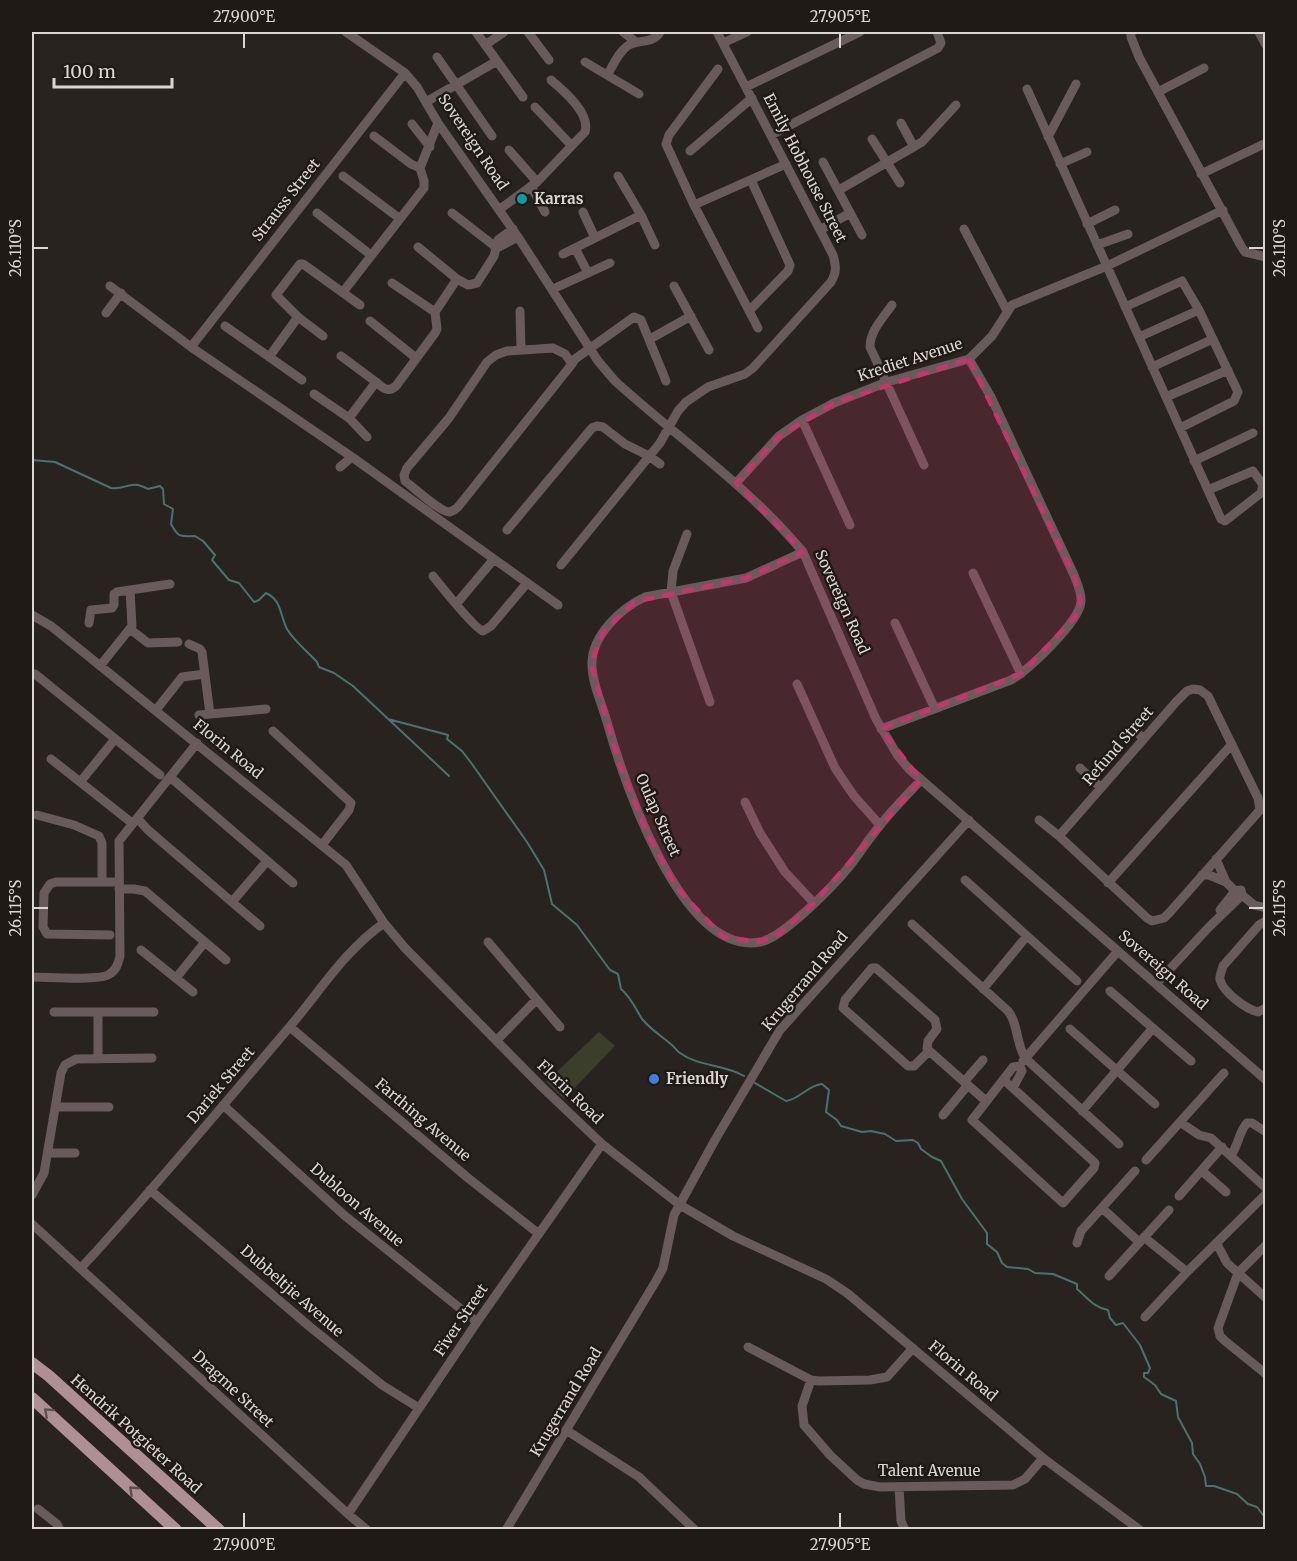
<svg xmlns="http://www.w3.org/2000/svg" width="1297" height="1561" font-family="Merriweather,serif">
	<style>
		.green { fill: #3a3e2b }
		.lines { fill: none; stroke-linecap: round; stroke-linejoin: round }
		.stream { stroke: #4a7275; stroke-width: 2 }
		.minor { stroke: #695a5c; stroke-width: 9 }
		.major { stroke: #ae8f94; stroke-width: 12 }
		.oneway { stroke: #5f4f4e }
		.marked { fill: #c6356d; fill-opacity: 0.2; stroke: #c6356d; stroke-width: 4.5; stroke-dasharray: 12 8; stroke-linejoin: round }
		.ticks { fill: none; stroke: #dad7d3; stroke-width: 2 }
		.culture-dot { fill: #0f9aa8; stroke: #1f1a15; stroke-width: 2 }
		.shop-dot { fill: #3f7fe0; stroke: #1f1a15; stroke-width: 2 }
		.labels { text-anchor: middle; stroke-width: 5; stroke-linejoin: round; paint-order: stroke }
		.street-label { font-size: 15px; fill: #dad7d3; stroke: #1f1a15 }
		.poi-label { font-size: 15px; font-weight: bold; fill: #dad7d3; stroke: #1f1a15; text-anchor: start }
		.neatline { fill: none; stroke: #dad7d3; stroke-width: 2 }
		.ticks-label { font-size: 15px; text-anchor: middle; fill: #dad7d3 }
	</style>
	<rect width="100%" height="100%" fill="#28231e"/>
	<path class="green" d="M599,1032L615,1046L564,1099L546,1082Z"/>
	<g class="lines">
		<path class="stream" d="M32,460L55,462L111,488C127,490 130,479 148,489L160,486L163,489L164,504L173,509L171,524C179,539 181,536 195,536L203,541L215,555L212,560L229,580L239,583L254,602L259,600L266,593C282,600 280,616 287,629C294,641 308,652 317,662L319,667L334,673L353,686L449,776
			M388,719L448,735L447,739L462,751L472,764L527,842L544,870L552,904L577,925L610,970L618,974L621,989C630,996 636,1009 642,1019C651,1030 663,1037 673,1046C675,1048 678,1052 680,1053C699,1067 724,1064 744,1076
			M755,1083L786,1101C800,1099 808,1085 822,1084L829,1090L826,1112L837,1120L841,1126L862,1132L871,1131L885,1134L896,1141L913,1140L918,1143L921,1149L932,1157L941,1161L962,1199L987,1233V1244L997,1252L1002,1263L1007,1267L1028,1269L1035,1273L1053,1274L1077,1284V1289C1088,1298 1093,1307 1108,1310L1110,1318L1116,1325L1123,1323L1140,1345L1150,1368L1148,1373H1144V1377L1155,1385L1161,1394L1176,1401L1178,1417L1192,1443L1193,1454L1200,1464L1205,1477L1206,1486H1214L1237,1494L1248,1504L1257,1507L1266,1519"/>
		<path class="minor" d="M346,32L405,73L417,87L438,123L518,237L598,361L615,381C678,438 748,486 803,552L876,719L898,756L909,769L1266,1080
			M476,32L523,97
			M528,32L549,60
			M623,32L636,42
			M1131,32V37L1139,57L1241,246L1245,252L1266,257
			M1259,32L1266,45
			M723,43L747,32
			M485,45L504,32
			M437,57L492,136
			M585,62L639,94
			M718,69L669,135L666,144L694,205L758,328
			M608,74C613,65 619,51 629,45C640,39 653,44 660,32
			M746,87L860,32
			M1027,89L1221,519L1225,521L1261,493L1263,485L1253,471L1208,490
			M1158,92L1204,68
			M426,102L497,61
			M535,107L571,145
			M901,123L914,147
			M412,124L430,147
			M771,135L938,48L941,43L937,32
			M374,136L411,164L420,168
			M1048,137L1076,84
			M872,139L900,183
			M509,150L537,182
			M690,151L752,98
			M823,162L862,235
			M1060,164L1087,152
			M1201,174L1264,144
			M343,176L399,218
			M618,176L641,215L655,245
			M531,186L545,212
			M839,190L922,142L956,105
			M694,205L786,164
			M500,209L537,182L585,132C591,114 564,91 551,80
			M583,212L595,238
			M317,213L371,255
			M452,213L497,248
			M1087,224L1115,210
			M964,229L1007,311
			M820,230L850,213
			M1097,245L1128,234
			M418,247L457,279
			M497,248L518,237
			M575,248L588,273
			M563,254L641,215
			M392,283L435,312
			M110,286L191,347L352,457L558,605
			M674,286L709,350
			M553,289L610,263
			M343,292L424,188V181L420,168L438,123
			M892,305C883,318 870,331 870,347L924,465
			M1125,307L1182,281L1199,310L1238,392L1234,401L1180,428
			M520,311L521,349
			M749,311L788,271L790,265L751,180
			M106,313L121,293
			M370,321L416,358
			M225,326L302,380
			M323,336L298,317L276,295L300,264H303L360,305
			M1139,337L1199,310
			M650,339L691,316
			M191,347L405,73
			M341,356L376,382
			M269,357L298,317
			M572,364L565,354L553,348L507,351L496,355L487,362L449,418L407,468L404,475L405,481C413,487 441,513 450,512C453,511 456,509 458,507L572,364L575,359L634,317L641,320L666,381
			M1152,367L1213,339
			M314,394L349,418
			M1166,397L1228,370
			M802,420L850,525
			M367,437L349,418L376,382C383,388 388,393 396,386L435,333L437,329L435,312L457,279L468,285L477,283L494,256L498,240L513,229
			M1194,461L1253,433
			M340,467L352,457
			M736,483L779,436L802,420L834,403L887,382L969,359L992,336L1012,305L1107,266L1223,210
			M507,530L592,428L597,426L603,427L625,444L649,456L660,464
			M687,534L673,571L671,592L710,702
			M803,552L746,578L645,597C621,608 591,636 592,665C592,683 602,704 607,722C623,778 681,957 760,942C783,938 833,886 849,867C860,853 870,837 882,823C894,808 908,794 921,780
			M561,565L660,443L678,411L686,402L708,387L745,374L753,368L831,282C837,272 836,266 833,255L717,32
			M973,573L1021,674
			M433,576C441,586 475,629 483,631L491,626L527,583
			M457,603L494,559
			M32,615L51,626L346,865L384,923L405,948L542,1087L602,1144L680,1205L733,1236L826,1279L847,1293L1043,1458L1140,1530
			M89,623L91,610L112,608L114,605V594L117,592L170,584
			M895,623L935,709
			M130,629L148,643L178,642
			M189,644L200,649L202,652L210,714
			M100,666L132,626L130,590
			M35,674L160,775
			M797,684L835,768L854,796L880,825
			M1193,689L1200,690L1208,696L1258,798L1260,810L1170,912L1164,918L1152,921L1147,918L1059,836L1176,702L1187,691Z
			M156,710L182,677L205,674
			M199,715L266,709
			M1132,728L1144,739
			M881,729L1011,680C1029,670 1079,622 1081,602C1082,593 1077,583 1074,575L991,397L969,359
			M273,731L351,803L349,810L322,845
			M51,759L132,823
			M1080,768L1101,788
			M170,777L293,883
			M81,781L115,739
			M745,802L760,833L785,872L814,903
			M37,815L74,825L99,836L102,843V882
			M137,818L148,830L260,926
			M1039,820L1059,836
			M1216,859L1226,882L1235,891
			M1202,875H1209L1226,882
			M965,880L1077,981
			M1108,883L1232,744
			M119,889H134L145,891L226,960
			M1242,895L1254,905L1266,908
			M232,902L267,861
			M1220,910L1235,891L1241,890
			M1266,921L1259,925L1223,966C1222,971 1219,975 1220,980C1224,993 1246,1009 1258,1012L1266,1008
			M912,924L1008,1011C1018,1023 1016,1043 1025,1058L1119,1144
			M110,935L47,934L43,927L44,893L50,884L56,882H119
			M488,942L560,1027
			M141,950L193,992
			M32,977C48,977 95,981 108,975C116,971 118,964 120,956L119,841L197,743
			M176,978L205,942
			M1156,984L1209,927L1242,895L1241,890
			M983,989L1027,936
			M1110,991L1191,1061
			M54,1012H154
			M290,1027L468,1178L539,1234
			M1070,1029L1155,1104
			M497,1040L536,1000
			M929,1051L914,1066H908L843,1008L845,1000L872,968H876L935,1020L937,1029L928,1041L927,1049L986,1101
			M98,1059V1013
			M1023,1061L1118,951
			M1004,1080L1095,1163L1094,1168L1063,1203L972,1120L1013,1067L1020,1066
			M964,1082L983,1060
			M1013,1088L1022,1071L1020,1066
			M223,1105L344,1215L477,1322
			M56,1107H109
			M1082,1111L1153,1028
			M943,1115L968,1085
			M1180,1122L1199,1135L1211,1138L1266,1188
			M48,1153H75
			M1231,1155C1239,1145 1238,1133 1247,1123H1252L1266,1132
			M1146,1160L1224,1073
			M1202,1171L1226,1192
			M150,1190L309,1326L382,1385L419,1408
			M32,1195L44,1173L61,1073L65,1065L76,1059L152,1058
			M1179,1196L1222,1147
			M1102,1208L1139,1242
			M32,1224L348,1514L367,1530
			M1144,1237L1187,1272
			M1077,1243L1081,1231L1135,1171
			M1217,1244L1227,1263L1266,1298
			M1266,1245L1238,1273L1218,1328L1220,1336L1225,1341L1266,1374
			M81,1268C152,1191 219,1110 287,1030C319,993 343,952 384,923
			M1109,1276L1169,1210
			M1145,1317L1187,1272L1266,1194
			M748,1347L811,1380L819,1381L870,1380L887,1377L913,1348
			M811,1380L802,1406L804,1425L830,1455L857,1480L864,1484L880,1487L1013,1485L1025,1479L1043,1458
			M566,1430L639,1477L695,1530
			M899,1487L901,1521L905,1530
			M38,1509L57,1524L60,1530
			M348,1514L477,1322L602,1144
			M506,1530L656,1281L663,1268L674,1215L715,1140L780,1030L969,820"/>
		<path class="major" d="M32,1363L49,1376L219,1530
			M32,1398L176,1530"/>
	</g>
	<defs><path id="oneway-chevron" d="M-2-3.5L2.5 0L-2 3.5" fill="none" stroke-width="1.6" stroke-linecap="round" stroke-linejoin="round" transform="scale(1.5)"/></defs>
	<g class="oneway">
		<use href="#oneway-chevron" transform="translate(48 1412) rotate(-138)"/>
		<use href="#oneway-chevron" transform="translate(133 1490) rotate(-137)"/>
	</g>
	<path class="marked" d="M969,359L1074,575L1081,601L1075,617L1021,674L881,729L921,780L814,903L779,934L760,942L723,937L676,887L646,831L619,763L591,664L603,632L634,602L746,578L803,552L736,483L779,436L834,403Z"/>
	<path class="ticks" d="M244,33V48M840,33V48M33,248H48M1249,248H1264M33,908H48M1249,908H1264M244,1513V1528M840,1513V1528"/>
	<circle class="culture-dot" cx="522" cy="199" r="6"/>
	<circle class="shop-dot" cx="654" cy="1079" r="6"/>
	<g class="labels">
		<g class="street-label">
			<text transform="translate(473 142) rotate(56)" y="5">Sovereign Road</text>
			<text transform="translate(805 168) rotate(63)" y="5">Emily Hobhouse Street</text>
			<text transform="translate(286 200) rotate(-52)" y="5">Strauss Street</text>
			<text transform="translate(910 360) rotate(-18)" y="5">Krediet Avenue</text>
			<text transform="translate(842 602) rotate(66)" y="5">Sovereign Road</text>
			<text transform="translate(1118 746) rotate(-49)" y="5">Refund Street</text>
			<text transform="translate(228 749) rotate(39)" y="5">Florin Road</text>
			<text transform="translate(658 815) rotate(66)" y="5">Oulap Street</text>
			<text transform="translate(1163 970) rotate(41)" y="5">Sovereign Road</text>
			<text transform="translate(805 981) rotate(-50)" y="5">Krugerrand Road</text>
			<text transform="translate(221 1085) rotate(-50)" y="5">Dariek Street</text>
			<text transform="translate(570 1092) rotate(44)" y="5">Florin Road</text>
			<text transform="translate(423 1120) rotate(40)" y="5">Farthing Avenue</text>
			<text transform="translate(357 1205) rotate(41)" y="5">Dubloon Avenue</text>
			<text transform="translate(292 1291) rotate(41)" y="5">Dubbeltjie Avenue</text>
			<text transform="translate(461 1320) rotate(-56)" y="5">Fiver Street</text>
			<text transform="translate(963 1371) rotate(40)" y="5">Florin Road</text>
			<text transform="translate(233 1389) rotate(43)" y="5">Dragme Street</text>
			<text transform="translate(566 1402) rotate(-59)" y="5">Krugerrand Road</text>
			<text transform="translate(136 1434) rotate(42)" y="5">Hendrik Potgieter Road</text>
			<text x="929" y="1476">Talent Avenue</text>
		</g>
		<g class="poi-label">
			<text x="534" y="204">Karras</text>
			<text x="666" y="1084">Friendly</text>
		</g>
	</g>
	<rect width="1297" height="1561" fill="none" stroke="#1f1a15" stroke-width="66"/>
	<path d="M54 78v9h118v-9" fill="none" stroke="#dad7d3" stroke-width="3"/>
	<text x="63" y="78" font-size="18" fill="#dad7d3" stroke="#1f1a15" stroke-width="4.5" paint-order="stroke">100 m</text>
	<rect x="33" y="33" width="1231" height="1495" class="neatline"/>
	<g class="ticks-label">
		<text x="244" y="22">27.900°E</text>
		<text x="840" y="22">27.905°E</text>
		<text transform="translate(16 248) rotate(-90)" y="5">26.110°S</text>
		<text transform="translate(1280 248) rotate(-90)" y="5">26.110°S</text>
		<text transform="translate(16 908) rotate(-90)" y="5">26.115°S</text>
		<text transform="translate(1280 908) rotate(-90)" y="5">26.115°S</text>
		<text x="244" y="1550">27.900°E</text>
		<text x="840" y="1550">27.905°E</text>
	</g>
</svg>
